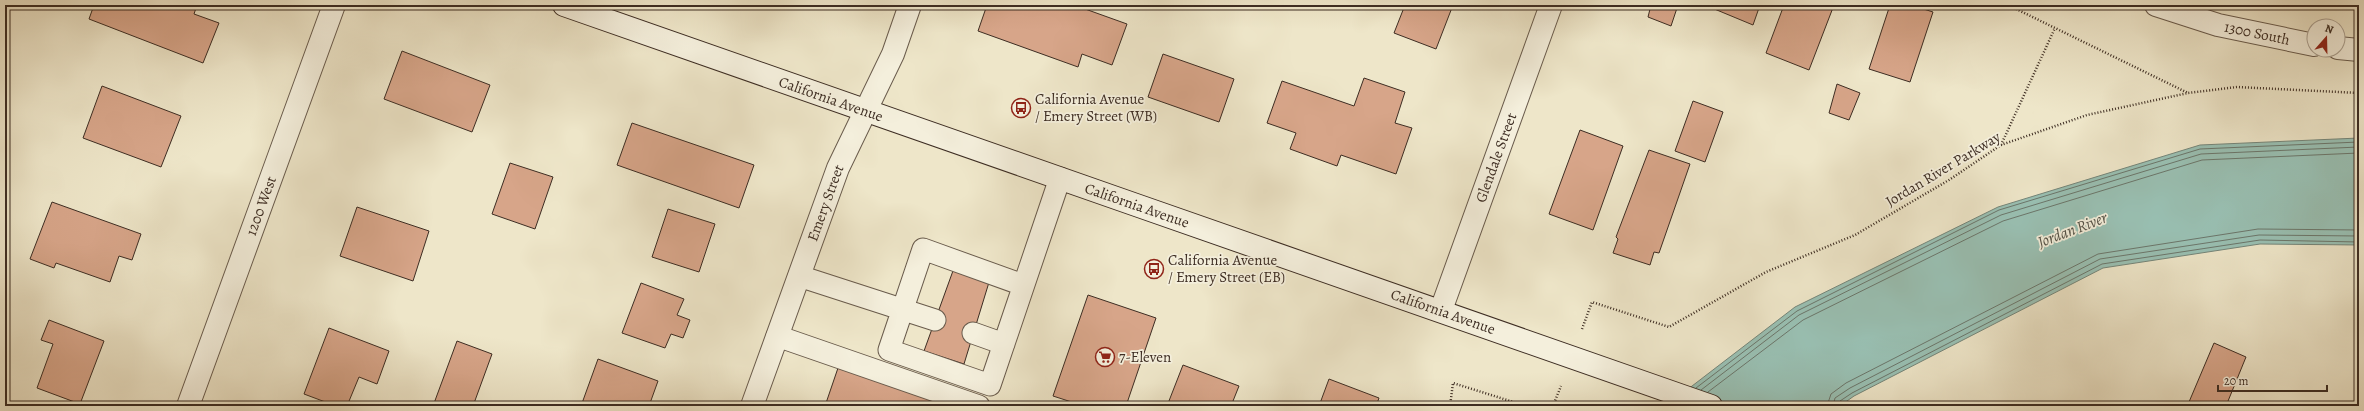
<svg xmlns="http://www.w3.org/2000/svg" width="2364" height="411" font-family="Alegreya,serif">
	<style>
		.water { fill: #99c0b3; stroke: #748579 }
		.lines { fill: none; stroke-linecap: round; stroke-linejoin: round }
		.shore { stroke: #6b766b; stroke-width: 1 }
		.building { fill: #d7a589; stroke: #3d2d23 }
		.service-casing { stroke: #695b4c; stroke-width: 23 }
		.minor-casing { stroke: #695b4c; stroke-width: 24 }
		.secondary-casing { stroke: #3d2d23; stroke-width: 24 }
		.path { stroke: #3d2d23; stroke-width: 2.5; stroke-dasharray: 1 2; stroke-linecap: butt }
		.service { stroke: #f4efdc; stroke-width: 21 }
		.minor { stroke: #f4efdc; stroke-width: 22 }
		.secondary { stroke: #f4efdc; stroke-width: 22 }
		.labels { text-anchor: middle; stroke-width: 3.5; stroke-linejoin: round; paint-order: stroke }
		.street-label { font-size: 15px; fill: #3d2d23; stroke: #f4efdc }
		.poi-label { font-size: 15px; fill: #3d2d23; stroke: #f4efdc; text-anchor: start }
		.water-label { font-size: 16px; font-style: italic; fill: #545247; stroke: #f4efdc }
	</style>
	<rect width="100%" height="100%" fill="#eee6c9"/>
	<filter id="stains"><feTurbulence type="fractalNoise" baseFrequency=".005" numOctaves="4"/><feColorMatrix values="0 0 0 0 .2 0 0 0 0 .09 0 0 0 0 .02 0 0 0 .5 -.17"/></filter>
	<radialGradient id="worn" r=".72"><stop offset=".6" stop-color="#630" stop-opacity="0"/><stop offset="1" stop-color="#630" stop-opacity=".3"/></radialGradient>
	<path class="water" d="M2359,138V245L2260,244L2103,268L1854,396L1840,406H1666L1795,307L1998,207L2200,145Z"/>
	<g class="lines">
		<path class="shore" d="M1696,388L1797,311L1999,210L2200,149L2359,142
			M1701,390L1799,315L2001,215L2201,154L2359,147
			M1708,392L1803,320L2003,221L2202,160L2359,153
			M1827,406L1831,394L1846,383L2098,254L2258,229L2359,230
			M1833,406L1835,398L1850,388L2100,259L2259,235L2359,236
			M1838,406L1840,401L1852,393L2102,264L2260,240L2359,242"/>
	</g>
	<path class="building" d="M94,5H197L194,14L219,23L203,63L89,19Z
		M987,5H1074L1127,24L1112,65L1082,54L1078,67L978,31Z
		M1405,5H1453L1436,49L1394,33Z
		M1651,5H1678L1671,26L1648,17Z
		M1714,5H1760L1753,25L1712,8Z
		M1784,5H1834L1809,70L1766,53Z
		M1890,5H1911L1933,12L1910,82L1869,69Z
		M402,51L490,85L472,132L384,99Z
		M1163,54L1234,79L1219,122L1148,97Z
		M1364,78L1405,92L1395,123L1412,128L1396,174L1341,155L1337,166L1290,149L1296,133L1267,123L1282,81L1354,106Z
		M1837,84L1860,93L1849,120L1829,113Z
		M102,86L181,116L161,167L83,138Z
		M1693,101L1723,112L1705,162L1675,151Z
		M632,123L754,165L739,208L617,165Z
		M1580,130L1623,146L1593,230L1549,214Z
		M1649,150L1690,164L1659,253L1654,252L1650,265L1613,253L1618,239L1616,237Z
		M510,163L553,177L535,229L492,214Z
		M52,202L141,234L132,260L119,256L110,282L56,263L54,268L30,259Z
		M357,207L429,231L413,281L340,256Z
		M668,209L715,224L699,272L652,257Z
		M954,268L990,279L964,364L924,351Z
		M641,283L684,299L677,315L690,320L683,338L671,334L665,348L622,333Z
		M1088,295L1156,318L1126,406H1084L1053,396Z
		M49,320L104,341L80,404L37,388L53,344L41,340Z
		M329,328L389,351L377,384L359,377L347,406H336L304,394Z
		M457,341L492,354L473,406H433Z
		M2214,343L2246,357L2226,406H2198L2189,402Z
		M598,359L658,381L649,406H581Z
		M839,365L953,406H825Z
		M1183,365L1239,386L1231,406H1167Z
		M1329,379L1379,398L1376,406H1319Z"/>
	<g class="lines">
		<g class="service-casing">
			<path id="service" d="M799,276L935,320
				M1023,285L923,249L889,350L990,385L1060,178
				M973,333L1004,344
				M777,336L979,406"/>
		</g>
		<g class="minor-casing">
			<g id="minor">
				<path id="s1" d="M2156,5L2218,25L2314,45"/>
				<path d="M2338,48L2359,50"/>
				<path id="s2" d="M1441,310L1551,5"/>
				<path id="s3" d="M188,406L334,5"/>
				<path id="s4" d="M752,406L838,168L893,54L910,5"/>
			</g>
		</g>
		<g class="secondary-casing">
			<g id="secondary">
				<path id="s5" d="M564,5C946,141 1329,270 1711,406"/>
			</g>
		</g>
		<path class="path" d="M2008,5L2188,93
			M2001,145L2055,28
			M1582,329L1592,302L1669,327L1766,272L1855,235L1949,180L2001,145L2087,115L2188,93L2237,87L2359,93
			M1450,406L1453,383L1526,406
			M1553,406L1561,386"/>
		<use href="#service" class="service"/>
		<use href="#minor" class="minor"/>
		<use href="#secondary" class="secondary"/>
	</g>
	<defs>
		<g id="bus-ring" transform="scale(1)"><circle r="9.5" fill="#f4efdc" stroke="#8f2418" stroke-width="1.5"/><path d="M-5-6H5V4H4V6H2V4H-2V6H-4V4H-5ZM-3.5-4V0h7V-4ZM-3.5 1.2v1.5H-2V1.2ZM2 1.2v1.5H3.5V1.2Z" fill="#8f2418"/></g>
		<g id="supermarket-ring" transform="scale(1)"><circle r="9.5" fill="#f4efdc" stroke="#8f2418" stroke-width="1.5"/><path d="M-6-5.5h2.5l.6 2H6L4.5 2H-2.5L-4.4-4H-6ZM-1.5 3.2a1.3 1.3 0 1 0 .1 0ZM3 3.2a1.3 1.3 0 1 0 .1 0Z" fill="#8f2418"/></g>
	</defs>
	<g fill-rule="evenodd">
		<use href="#bus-ring" x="1021" y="108"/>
		<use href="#bus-ring" x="1154" y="269"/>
		<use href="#supermarket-ring" x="1105" y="357"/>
	</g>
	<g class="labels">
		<g class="street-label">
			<text dy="5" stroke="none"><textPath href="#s1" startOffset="105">1300 South</textPath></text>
			<text dy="5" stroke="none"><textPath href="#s5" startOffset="283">California Avenue</textPath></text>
			<text dy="5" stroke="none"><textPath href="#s2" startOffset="162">Glendale Street</textPath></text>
			<text transform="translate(1943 169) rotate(-31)" y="5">Jordan River Parkway</text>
			<text dy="5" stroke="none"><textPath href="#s4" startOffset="216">Emery Street</textPath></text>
			<text dy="5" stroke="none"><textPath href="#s5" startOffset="607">California Avenue</textPath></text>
			<text dy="5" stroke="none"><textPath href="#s3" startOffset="213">1200 West</textPath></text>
			<text dy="5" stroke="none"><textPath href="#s5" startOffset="931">California Avenue</textPath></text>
		</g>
		<g class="poi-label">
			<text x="1035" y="104">California Avenue<tspan x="1035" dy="17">/ Emery Street (WB)</tspan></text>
			<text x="1168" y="265">California Avenue<tspan x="1168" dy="17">/ Emery Street (EB)</tspan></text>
			<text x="1119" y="362">7-Eleven</text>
		</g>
		<g class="water-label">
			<text transform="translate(2072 229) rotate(-21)" y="6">Jordan River</text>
		</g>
	</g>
	<rect width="2364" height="411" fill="none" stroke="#eee6c9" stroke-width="20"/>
	<rect x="6" y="6" width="2352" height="399" fill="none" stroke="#3d2d23" stroke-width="2"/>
	<rect x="10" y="10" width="2344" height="391" fill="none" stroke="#3d2d23"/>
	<g transform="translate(2326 38) rotate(20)"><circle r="19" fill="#f4efdc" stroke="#aba192"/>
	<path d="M0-3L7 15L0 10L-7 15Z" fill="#8f2418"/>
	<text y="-6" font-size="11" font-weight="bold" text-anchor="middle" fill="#3d2d23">N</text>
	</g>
	<path d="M2218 385v6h109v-6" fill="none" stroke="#3d2d23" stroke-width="2"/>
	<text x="2224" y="385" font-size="12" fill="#3d2d23" stroke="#f4efdc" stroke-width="3" paint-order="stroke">20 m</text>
	<rect width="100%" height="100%" filter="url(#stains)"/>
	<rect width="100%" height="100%" fill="url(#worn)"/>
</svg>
